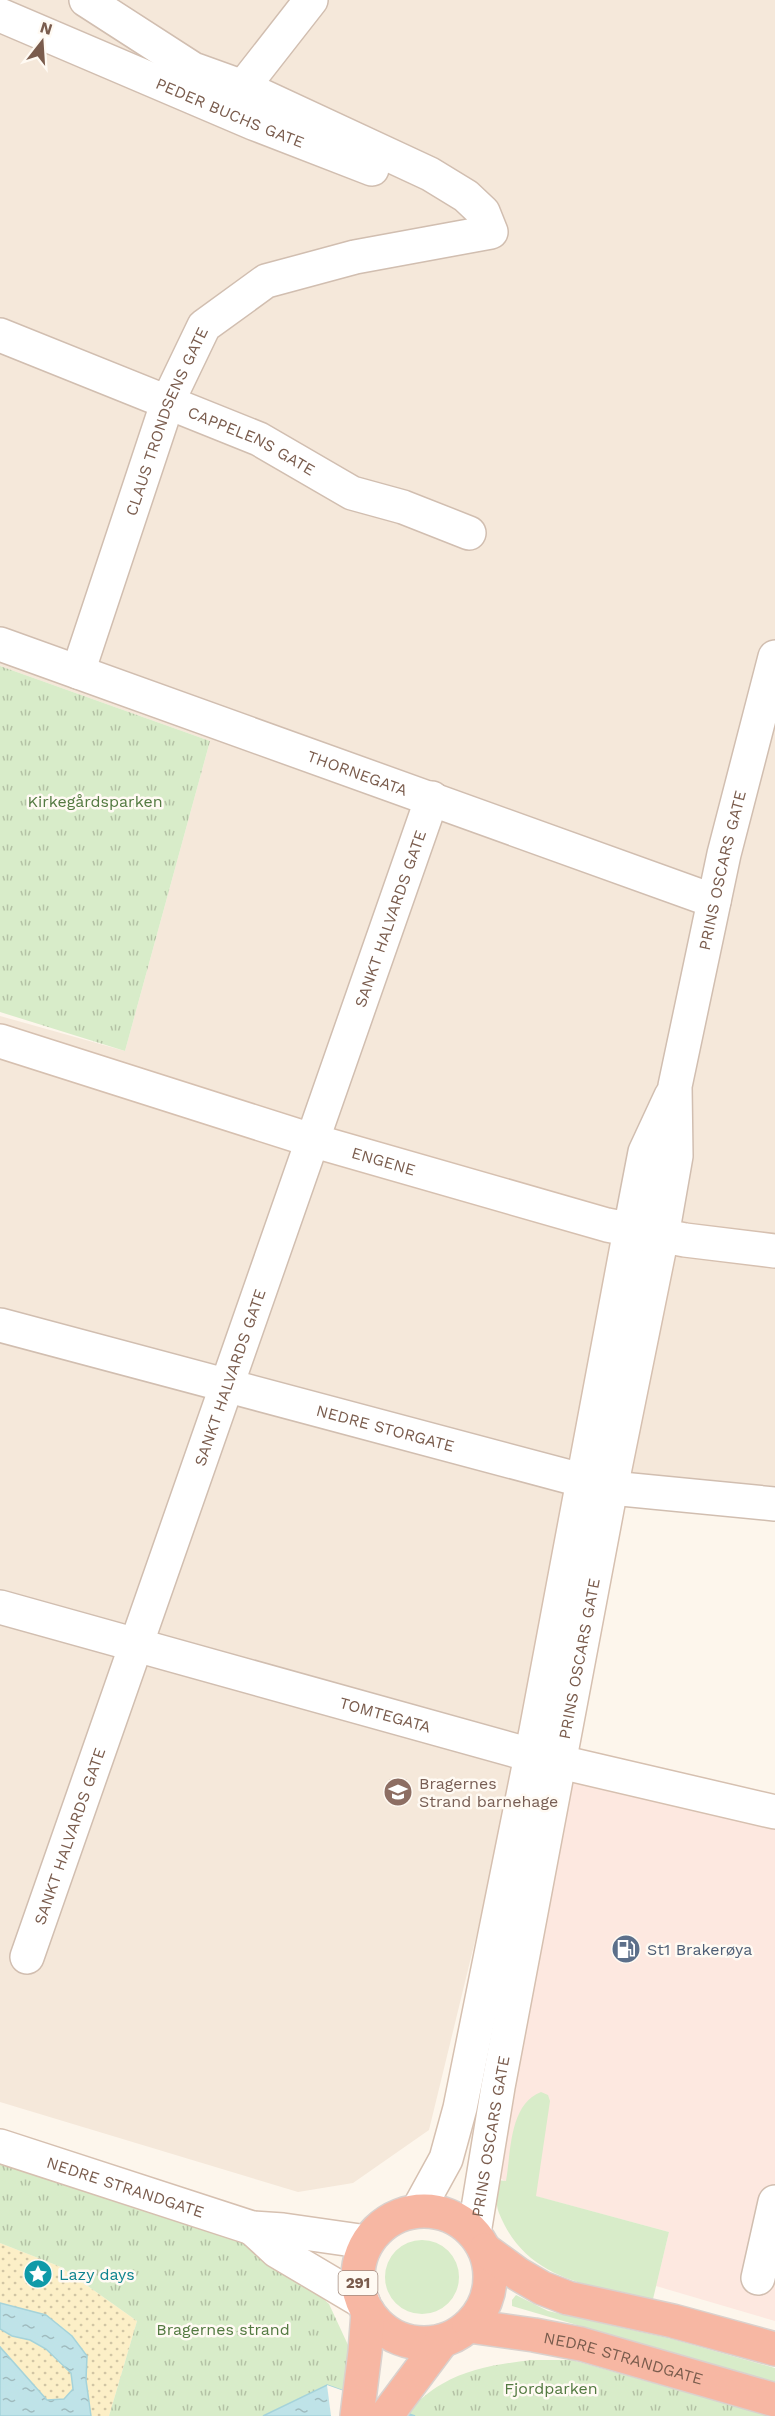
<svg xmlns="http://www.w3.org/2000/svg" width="775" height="2416" font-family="'Work Sans',sans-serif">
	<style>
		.residential { fill: #f5e8da }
		.commercial { fill: #fde8e0 }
		.green { fill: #d8ecc9 }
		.sand { fill: url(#sand-dots) }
		.park { fill: url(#park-tufts) }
		.water { fill: url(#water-ripples); stroke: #a5d3da; stroke-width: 1.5 }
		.pier { fill: #fdf6ec }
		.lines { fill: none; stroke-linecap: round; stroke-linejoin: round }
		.street-casing { stroke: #d1beb0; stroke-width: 36 }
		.secondary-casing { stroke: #d6c0b0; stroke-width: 36 }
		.highway-casing { stroke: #dad1cd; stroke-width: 36 }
		.street { stroke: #fff; stroke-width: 33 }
		.secondary { stroke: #fff; stroke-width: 33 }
		.highway { stroke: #f7b7a3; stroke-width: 33 }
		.labels { text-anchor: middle; stroke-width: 5; stroke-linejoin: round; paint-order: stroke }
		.shield { fill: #fffaf3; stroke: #a28b7f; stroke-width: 1.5 }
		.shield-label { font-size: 15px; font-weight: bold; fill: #7a5c4d }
		.street-label { font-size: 16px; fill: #7a5c4d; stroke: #fffaf3 }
		.park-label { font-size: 16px; fill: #537a41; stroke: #fffaf3 }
		.education-label { font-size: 16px; fill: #785e54; stroke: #fffaf3; text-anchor: start }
		.service-label { font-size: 16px; fill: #4e5e75; stroke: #fffaf3; text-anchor: start }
		.culture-label { font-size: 16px; fill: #0d838f; stroke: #fffaf3; text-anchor: start }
	</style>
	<defs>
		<pattern id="sand-dots" width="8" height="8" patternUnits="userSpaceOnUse" patternTransform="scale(1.5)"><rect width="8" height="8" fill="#fcefc7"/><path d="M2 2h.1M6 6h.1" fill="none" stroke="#d1c5a4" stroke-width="1.8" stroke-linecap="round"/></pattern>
		<pattern id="park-tufts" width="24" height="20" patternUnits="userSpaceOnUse" patternTransform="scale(1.5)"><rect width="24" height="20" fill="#d8ecc9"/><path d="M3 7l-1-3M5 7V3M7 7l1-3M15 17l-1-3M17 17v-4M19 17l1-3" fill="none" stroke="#b4c2a5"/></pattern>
		<pattern id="water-ripples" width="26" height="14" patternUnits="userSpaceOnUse" patternTransform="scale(1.5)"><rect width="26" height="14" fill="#bfe3e8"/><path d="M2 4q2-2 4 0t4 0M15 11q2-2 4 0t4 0" fill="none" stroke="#a0bbbe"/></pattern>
	</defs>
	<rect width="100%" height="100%" fill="#fdf6ec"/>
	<path class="residential" d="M0,0H775V1491L567,1469L519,1760L429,2130L353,2183L298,2192L0,2102V1016L125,1051L210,741L0,666Z"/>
	<path class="commercial" d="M561,1763L775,1812V2321L656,2286L669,2232L535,2196L506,2182L485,2167Z"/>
	<path class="green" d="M541,2092L548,2095L550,2101L536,2196L669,2232L653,2299C591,2286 526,2281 499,2213C495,2203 497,2190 496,2180L506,2181C511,2153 509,2104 541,2092Z
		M385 2277a37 37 0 1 1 74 0a37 37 0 1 1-74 0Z
		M516,2295L548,2311L672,2339L775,2368V2383L512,2306V2300Z"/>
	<path class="sand" d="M0,2243L61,2267L137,2321L109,2416H91L86,2380L87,2356L46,2315L0,2303Z
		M0,2329L12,2336L30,2340L46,2349L71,2373L73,2390L64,2399L47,2400L0,2347Z"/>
	<path class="park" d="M0,666L210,741L125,1051L0,1012Z
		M0,2161L222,2231L263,2250L298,2276L329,2304L348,2345L352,2370L350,2392L327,2385L263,2416H109L137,2321L61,2267L0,2243Z
		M531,2360H572L770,2416H415L405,2412C417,2403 429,2391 442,2384C470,2368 500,2364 531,2360Z"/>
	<path class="water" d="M0,2303L46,2315L72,2336L87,2356L86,2380L91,2416H0V2347L47,2400L64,2399L73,2389L71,2373L46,2349L30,2340L12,2336L0,2329Z
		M327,2385L415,2416H263Z"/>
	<path class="pier" d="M327,2385L392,2408L402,2416H331Z"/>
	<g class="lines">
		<g class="street-casing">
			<g id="street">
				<path id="s1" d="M0,15L253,123L372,169"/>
				<path d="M243,87L311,0"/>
				<path id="s2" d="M0,335L259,439L352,493L403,507L469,533"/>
				<path id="s3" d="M0,644L714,901"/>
				<path id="s4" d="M78,672L168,401L204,326L266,281L355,257L491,232L483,212L466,196L430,174L243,87L193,69L86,0"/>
				<path d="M630,1230L645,1152L671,1096"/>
				<path id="s5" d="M662,1236L676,1156L675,1086L724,854L775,657"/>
				<path id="s6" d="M0,1325L611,1488L775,1504"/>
				<path id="s7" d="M0,1607L531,1755"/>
				<path id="s8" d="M27,1957L432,798"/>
				<path d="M758,2278L775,2202"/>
			</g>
		</g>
		<g class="secondary-casing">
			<g id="secondary">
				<path id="s9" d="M0,1041L311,1140L607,1225L685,1240L775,1251"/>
				<path d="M539,1757L775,1812"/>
				<path id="s10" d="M0,2146L252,2228L283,2230L367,2242"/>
				<path d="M418,2210L446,2159L460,2108L536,1731L630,1230"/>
				<path d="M252,2228L277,2251L363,2302"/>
				<path id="s11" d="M474,2233L498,2087L611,1488L662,1236"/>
			</g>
		</g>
		<g class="highway-casing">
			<g id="highway">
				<circle cx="424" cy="2277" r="66"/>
				<path d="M485,2250L518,2274L542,2288L568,2298L673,2321L775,2349"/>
				<path id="s12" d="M469,2326L534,2335L581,2344L775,2400"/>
				<path d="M357,2416L365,2352L368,2312"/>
				<path d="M386,2416L442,2341"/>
			</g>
		</g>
		<use href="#street" class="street"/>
		<use href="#secondary" class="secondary"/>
		<use href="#highway" class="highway"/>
	</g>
	<defs>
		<g id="school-disc" transform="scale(1.5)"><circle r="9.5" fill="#8d6e63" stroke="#fffaf3"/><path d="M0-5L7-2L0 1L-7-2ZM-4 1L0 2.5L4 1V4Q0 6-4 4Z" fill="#fff"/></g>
		<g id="fuel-disc" transform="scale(1.5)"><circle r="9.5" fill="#5c6f8a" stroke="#fffaf3"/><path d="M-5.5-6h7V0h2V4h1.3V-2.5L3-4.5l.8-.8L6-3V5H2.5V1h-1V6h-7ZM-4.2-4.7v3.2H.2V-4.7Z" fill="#fff"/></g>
		<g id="sight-disc" transform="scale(1.5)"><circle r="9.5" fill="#0f9aa8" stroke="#fffaf3"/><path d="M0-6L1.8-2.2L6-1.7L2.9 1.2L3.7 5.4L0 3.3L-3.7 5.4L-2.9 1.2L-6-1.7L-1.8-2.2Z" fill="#fff"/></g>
	</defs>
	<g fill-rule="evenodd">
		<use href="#school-disc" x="398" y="1792"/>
		<use href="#fuel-disc" x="626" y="1949"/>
		<use href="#sight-disc" x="38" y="2274"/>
	</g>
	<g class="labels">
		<rect class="shield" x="338.5" y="2271" width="39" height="24" rx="4.5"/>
		<g class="shield-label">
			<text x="358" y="2288">291</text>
		</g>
		<g class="street-label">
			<text dy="6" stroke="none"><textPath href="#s1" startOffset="250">PEDER BUCHS GATE</textPath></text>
			<text dy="6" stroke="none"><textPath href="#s4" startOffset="266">CLAUS TRONDSENS GATE</textPath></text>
			<text dy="6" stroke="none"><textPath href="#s2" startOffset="273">CAPPELENS GATE</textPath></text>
			<text dy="6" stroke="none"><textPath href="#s3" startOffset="380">THORNEGATA</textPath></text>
			<text dy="6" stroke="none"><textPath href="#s5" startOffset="372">PRINS OSCARS GATE</textPath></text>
			<text dy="6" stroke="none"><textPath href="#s8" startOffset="1100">SANKT HALVARDS GATE</textPath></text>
			<text dy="6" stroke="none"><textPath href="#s9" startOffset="402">ENGENE</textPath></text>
			<text dy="6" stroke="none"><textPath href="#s8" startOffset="614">SANKT HALVARDS GATE</textPath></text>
			<text dy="6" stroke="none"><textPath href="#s6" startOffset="399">NEDRE STORGATE</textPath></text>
			<text dy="6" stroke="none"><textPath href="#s11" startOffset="584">PRINS OSCARS GATE</textPath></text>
			<text dy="6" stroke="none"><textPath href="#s7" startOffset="400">TOMTEGATA</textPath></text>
			<text dy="6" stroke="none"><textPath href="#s8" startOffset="128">SANKT HALVARDS GATE</textPath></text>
			<text dy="6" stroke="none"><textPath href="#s11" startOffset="98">PRINS OSCARS GATE</textPath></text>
			<text dy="6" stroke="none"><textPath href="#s10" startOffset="132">NEDRE STRANDGATE</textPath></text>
			<text dy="6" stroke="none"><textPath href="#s12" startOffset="158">NEDRE STRANDGATE</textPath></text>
		</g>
		<g class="park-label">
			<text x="95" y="807">Kirkegårdsparken</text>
			<text x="223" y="2335">Bragernes strand</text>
			<text x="551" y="2394">Fjordparken</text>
		</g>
		<g class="education-label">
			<text x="419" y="1789">Bragernes<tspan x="419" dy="18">Strand barnehage</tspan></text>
		</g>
		<g class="service-label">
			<text x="647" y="1955">St1 Brakerøya</text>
		</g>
		<g class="culture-label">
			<text x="59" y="2280">Lazy days</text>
		</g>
	</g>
	<g transform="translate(42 42) rotate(17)" stroke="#fffaf3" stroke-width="4.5" paint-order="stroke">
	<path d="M0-4.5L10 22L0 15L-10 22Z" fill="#7a5c4d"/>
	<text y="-9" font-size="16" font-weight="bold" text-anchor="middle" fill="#7a5c4d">N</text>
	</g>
</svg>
